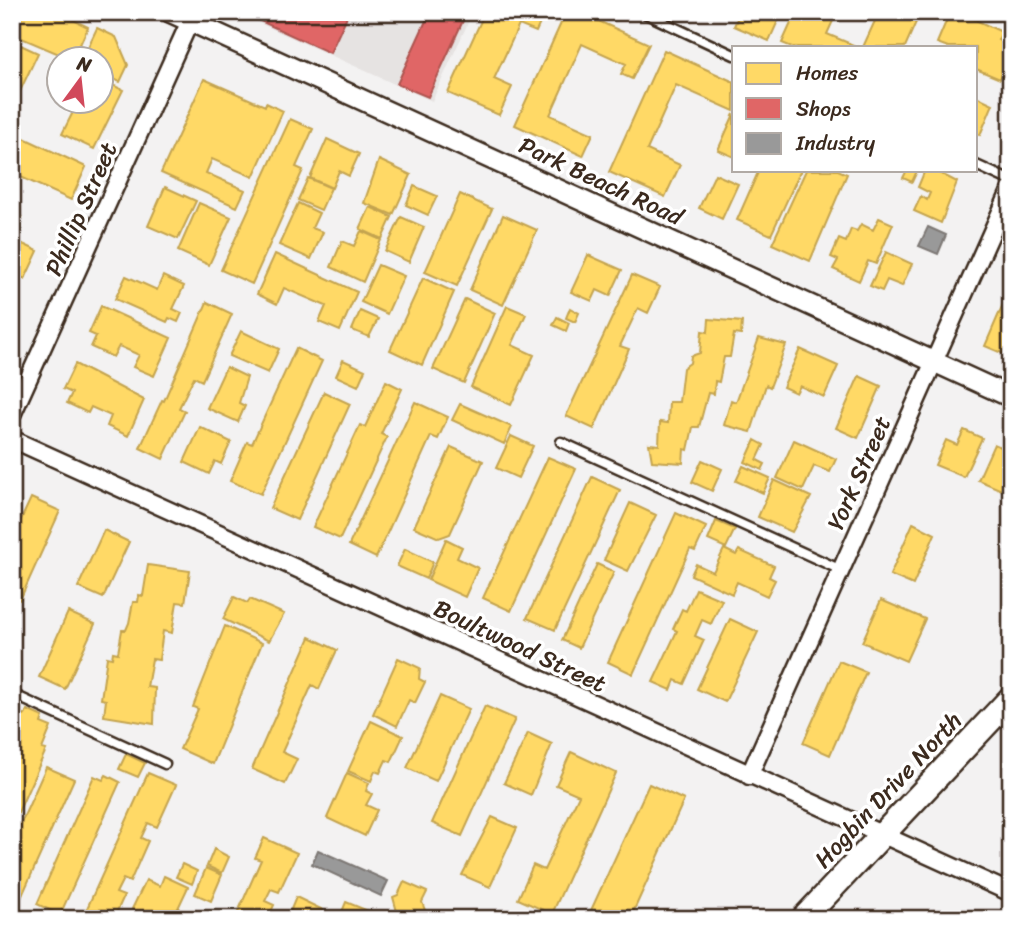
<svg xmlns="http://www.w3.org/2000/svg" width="1023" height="931" font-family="Sriracha,sans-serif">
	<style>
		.built { fill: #e6e3e2 }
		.homes { fill: #ffd966; stroke: #c4a450; stroke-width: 2 }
		.shops { fill: #e06666; stroke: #ae5450; stroke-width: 2 }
		.industry { fill: #999; stroke: #7d7874; stroke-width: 2 }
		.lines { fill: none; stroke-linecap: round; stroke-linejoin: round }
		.service-casing { stroke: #3b2a1e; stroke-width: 13 }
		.minor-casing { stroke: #3b2a1e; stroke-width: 21 }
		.tertiary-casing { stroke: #3b2a1e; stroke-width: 24 }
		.secondary-casing { stroke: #3b2a1e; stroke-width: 28 }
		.service { stroke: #fff; stroke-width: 8 }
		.minor { stroke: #fff; stroke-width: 16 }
		.tertiary { stroke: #fff; stroke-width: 19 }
		.secondary { stroke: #fff; stroke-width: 23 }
		.labels { text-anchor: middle; stroke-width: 7; stroke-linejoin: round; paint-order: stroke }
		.street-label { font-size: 24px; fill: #3b2a1e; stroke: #fff }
	</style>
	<rect width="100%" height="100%" fill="#f3f2f2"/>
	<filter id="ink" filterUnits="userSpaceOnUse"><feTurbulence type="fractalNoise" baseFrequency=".0143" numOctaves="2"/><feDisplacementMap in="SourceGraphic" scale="14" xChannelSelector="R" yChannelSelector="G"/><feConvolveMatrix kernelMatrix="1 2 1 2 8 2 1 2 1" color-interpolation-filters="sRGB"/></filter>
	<g filter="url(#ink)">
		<path class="built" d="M235,12H473L432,101Z"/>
		<path class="homes" d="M20,12H57L88,27L73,60L12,34Z
			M485,12H545L536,32L519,25L494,79L512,87L499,115L448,93Z
			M566,12H579L649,44L632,79L621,74L626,64L582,44L550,115L593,134L583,156L515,125Z
			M740,12H782L769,41L734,26Z
			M796,12H837L827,34L858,47H792L782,43Z
			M879,12L920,13L905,47H863Z
			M950,12H958L1002,32L998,40L1011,45V54L1000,79L976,69V47H948L937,43Z
			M97,28L116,37L128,65L120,82L103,74L102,60H78L77,57L90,50L88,47Z
			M12,41L38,53L12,108Z
			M664,50L734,82V111L676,85L647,150L680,165L665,197L609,172Z
			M204,79L265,106L266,103L283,111L253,177L212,159L206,173L245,190L237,207L161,173Z
			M102,80L123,90L94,149L62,134L78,102H102Z
			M976,96L993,104L980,135L976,134Z
			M734,114V157L718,150Z
			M290,119L313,129L296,167L303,170L252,284L221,270Z
			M24,138L86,167L71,200L12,173V163Z
			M327,139L359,154L349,176L339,171L332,188L310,178Z
			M379,160L411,175L393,215L364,203Z
			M759,170H801L771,235L737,220Z
			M806,170H838L847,174L810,261L772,244Z
			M907,170L917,171L912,182L903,178Z
			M925,170H934L957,182L941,223L914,211L921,196L927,200L930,193L918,187Z
			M715,174L738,184L722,219L699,208Z
			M308,178L331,188L321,210L298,200Z
			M414,186L437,196L428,215L406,205Z
			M165,187L196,201L178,239L148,226Z
			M460,194L492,209L457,286L425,272Z
			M199,203L231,217L209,265L178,251Z
			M298,203L319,213L312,228L323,232L311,259L279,245Z
			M370,207L392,217L382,239L360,229Z
			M12,213L21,217L12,235Z
			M503,215L537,230L503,305L470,290Z
			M401,217L424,227L409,262L385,251Z
			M879,218L893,224L876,264L868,261L859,281L833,269L838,260L831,257L839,239L846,242L851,229L857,231L861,224L873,230Z
			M361,231L381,240L363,282L331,267L342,241L354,246Z
			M12,239L38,251L25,279L12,273Z
			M886,252L912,264L902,286L887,280L882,291L870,286Z
			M275,254L357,292L340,331L319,322L326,306L284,288L277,304L257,294Z
			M588,255L622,270L610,296L597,290L592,301L571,292Z
			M378,265L404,276L387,314L361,302Z
			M632,275L660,287L648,313L638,308L620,346L629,349L594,429L566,416Z
			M126,276L157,290L163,276L184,286L173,309L182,313L178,322L169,318L167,322L115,299Z
			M423,278L454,292L422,365L390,350Z
			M1010,288L1011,289V357L985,346Z
			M465,299L495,313L464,383L433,369Z
			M207,302L232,314L202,381L194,377L179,408L185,411L163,459L140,448L162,400L164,401Z
			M101,306L171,338L154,376L133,367L139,355L119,346L113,357L91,347L96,336L89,333Z
			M507,306L526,314L512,345L534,355L511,405L471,387Z
			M570,308L579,313L575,322L566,318Z
			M360,311L378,319L369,337L352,330Z
			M557,317L569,323L566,331L553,325Z
			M709,319L742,322L741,335L734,334L730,357H724L719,382L715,381L714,394L708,393L699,427H693L688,450L684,449L683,463L652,461L649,444L659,445L660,422L668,423L669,402H679L683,368L690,363L691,356L700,353L702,331L708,332Z
			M241,331L279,349L268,373L229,356Z
			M759,338L786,345L770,387L766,385L751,432L724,425L731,400L736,402Z
			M296,348L322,361L261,494L230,481L247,442L252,444Z
			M800,349L838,366L824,397L800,386L796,393L783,387Z
			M343,360L365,370L358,386L336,376Z
			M75,364L144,400L128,436L107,426L111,416L91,407L88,413L67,403L72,393L63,389Z
			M226,367L247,377L239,403L245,406L238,422L207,408Z
			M859,376L881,386L858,438L836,428Z
			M386,381L402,389L381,434L387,437L340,539L313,527L360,425L365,427Z
			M324,392L350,404L297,520L270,508Z
			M415,402L448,417L438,439L431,436L376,558L349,545Z
			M460,404L512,427L504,444L452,420Z
			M200,427L231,442L221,464L215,461L209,474L184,462Z
			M964,430L982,438L964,477L935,465L946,440L957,445Z
			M511,436L533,446L518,478L496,468Z
			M755,440L764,445L757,460L765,464L762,470L745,462Z
			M794,440L836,459L830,472L814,466L803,490L777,478Z
			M1004,440L1011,443V475L1004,491L978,480L994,444L1001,447Z
			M451,447L483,461L450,534L439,538L414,527Z
			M548,457L576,469L511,611L483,598Z
			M702,460L722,469L712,491L692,482Z
			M743,466L770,478L763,493L736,481Z
			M592,477L620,490L555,630L527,618Z
			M774,480L811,497L792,532L758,517Z
			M31,498L60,511L20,600L12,596V539Z
			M630,503L656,515L628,571L604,560Z
			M676,513L706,527L695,551L690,549L633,674L608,662Z
			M716,521L735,529L726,548L708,540Z
			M913,523L935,534L913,585L890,575Z
			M104,530L129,542L103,598L78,587Z
			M446,539L462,547L457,558L478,568L465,597L428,580Z
			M405,549L433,562L426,579L397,566Z
			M724,549L736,555L739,550L774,566L769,577L775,580L767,596L737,582L732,594L691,575L696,564L713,572Z
			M597,564L614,572L579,648L562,640Z
			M148,565L190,571L185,603L177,602L172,633L163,631L159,660L152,659L147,687L155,688L154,724L104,716L106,700L101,699L107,657L112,658L113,652L118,653L122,630H126L129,623L133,602H138L139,595L143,596Z
			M696,589L722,600L711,624L702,620L695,636L704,640L684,684L675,680L671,690L653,682L677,631L673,629L682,609L686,611Z
			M234,597L247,603L250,599L284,614L269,641L223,619Z
			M881,600L925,619L906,661L862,642Z
			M68,612L95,624L65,689L39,677Z
			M730,619L758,632L725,702L697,689Z
			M225,626L262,643L213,764L180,749L198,709L193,707Z
			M310,637L337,650L319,689L312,685L282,752L297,759L285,784L252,769Z
			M398,658L420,668L419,679L425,682L415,703L409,700L397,726L373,714Z
			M839,661L866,672L830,755L803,743Z
			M440,696L469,709L436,781L407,768Z
			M485,706L515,719L462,836L432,823Z
			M27,710L43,717L41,723L51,727L42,749L46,750L12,826V744L17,746L19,741L12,738V717L15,711L25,715Z
			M371,721L403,736L391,762L386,760L380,773L375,771L371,781L348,771Z
			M528,733L552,744L531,795L504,783Z
			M571,752L616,773L552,914L518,899L533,865L544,870L579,795L556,785Z
			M126,754L145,763L138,777L119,769Z
			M46,767L74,779L21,898L12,894V843Z
			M148,773L176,785L157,827L148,823L141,838L148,841L130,882L123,879L116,893L124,896L114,918L107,915L105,919H93L84,915Z
			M347,773L369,783L366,791L372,794L366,805L377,810L365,836L327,818Z
			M106,775L120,782L60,915L37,904L94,776L103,780Z
			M649,784L684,800L630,919H587Z
			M492,817L517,828L490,887L462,875Z
			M264,838L297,853L279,892L271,889L265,901L274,905L268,919H235L261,860L255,858Z
			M214,849L229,857L222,873L207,866Z
			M182,864L197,871L192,884L176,877Z
			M206,868L222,875L211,901L195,894Z
			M164,876L188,887L173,919H144L146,915L132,909L146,880L160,886Z
			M404,882L427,892L422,902L428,919H399L393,897L398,895Z
			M296,897L323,910L319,919H287Z
			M346,902L373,913L370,919H339Z"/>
		<path class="shops" d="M241,12H349L330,53Z
			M430,12H467L428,97L397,84Z"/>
		<path class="industry" d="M928,227L946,235L938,254L919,246Z
			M318,850L388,881L381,896L312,864Z"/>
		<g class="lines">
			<g class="service-casing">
				<path id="service" d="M642,12L734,55
					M976,165L1011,181
					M561,442L841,570
					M12,694L165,764"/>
			</g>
			<g class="minor-casing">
				<path id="minor" d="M12,415L190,21
					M12,439L1011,893
					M749,776L1011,189"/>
			</g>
			<g class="tertiary-casing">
				<path id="tertiary" d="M170,12L1011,397"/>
			</g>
			<g class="secondary-casing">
				<path id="secondary" d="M803,919L1011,698"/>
			</g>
			<use href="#service" class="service"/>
			<use href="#minor" class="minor"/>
			<use href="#tertiary" class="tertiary"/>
			<use href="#secondary" class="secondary"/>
		</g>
	</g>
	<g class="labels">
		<g class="street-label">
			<text transform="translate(601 181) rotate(25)" y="8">Park Beach Road</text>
			<text transform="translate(81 209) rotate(-66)" y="8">Phillip Street</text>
			<text transform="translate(859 473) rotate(-66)" y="8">York Street</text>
			<text transform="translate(520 646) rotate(25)" y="8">Boultwood Street</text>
			<text transform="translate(888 790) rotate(-47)" y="8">Hogbin Drive North</text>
		</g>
	</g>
	<rect width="1023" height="931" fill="none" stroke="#fff" stroke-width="42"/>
	<rect x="21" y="21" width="981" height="889" fill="none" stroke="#3b2a1e" stroke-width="2.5" filter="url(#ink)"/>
	<rect x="732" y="46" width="245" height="126" fill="#ffffff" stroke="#b1aaa5" stroke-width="2"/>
	<rect x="746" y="63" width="35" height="21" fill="#ffd966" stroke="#b1aaa5" stroke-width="2"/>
	<text x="796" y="80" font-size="21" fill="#3b2a1e">Homes</text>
	<rect x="746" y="98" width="35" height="21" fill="#e06666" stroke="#b1aaa5" stroke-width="2"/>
	<text x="796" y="116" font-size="21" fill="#3b2a1e">Shops</text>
	<rect x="746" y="133" width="35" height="21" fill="#999999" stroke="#b1aaa5" stroke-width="2"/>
	<text x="796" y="150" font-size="21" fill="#3b2a1e">Industry</text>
	<g transform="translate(80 80) rotate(15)"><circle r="33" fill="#ffffff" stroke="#b1aaa5" stroke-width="2"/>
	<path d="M0-5L12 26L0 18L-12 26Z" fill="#d1495b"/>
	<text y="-10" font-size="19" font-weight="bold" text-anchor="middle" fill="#3b2a1e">N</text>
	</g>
</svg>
